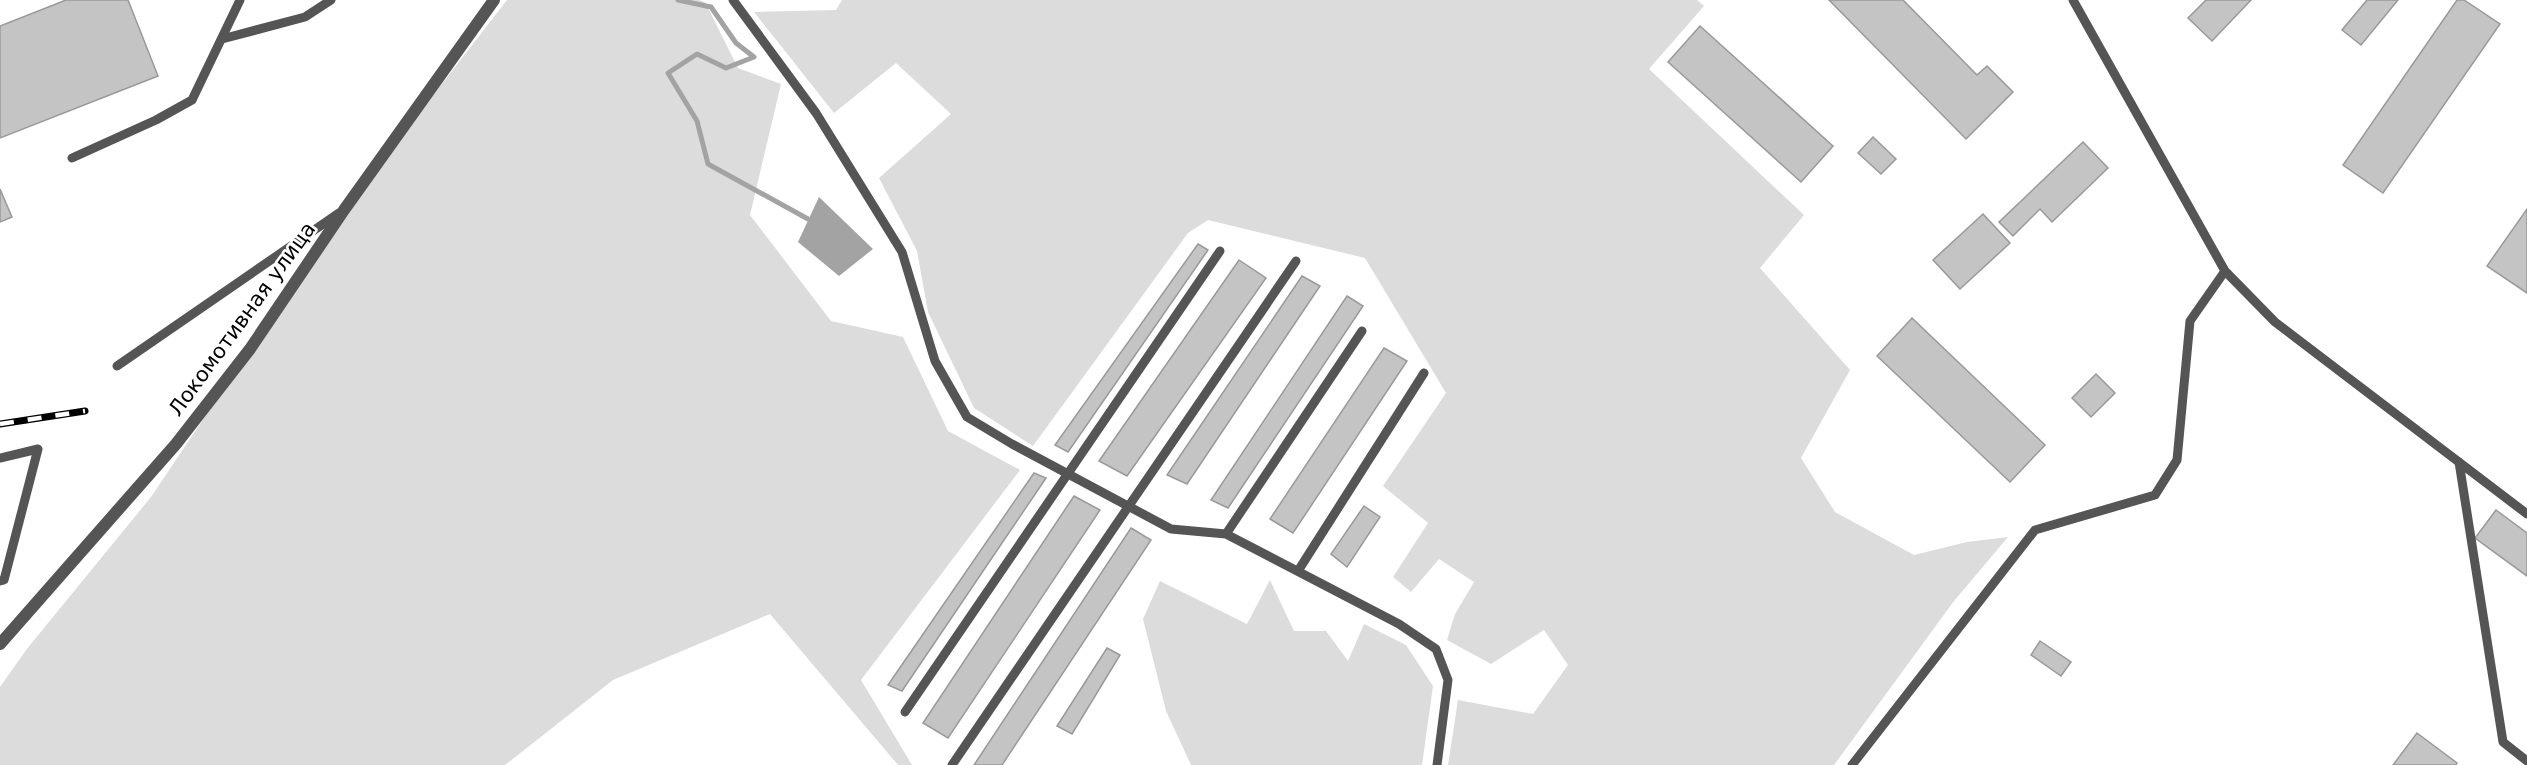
<svg xmlns="http://www.w3.org/2000/svg" width="2527" height="765" font-family="'DejaVu Sans',sans-serif">
	<style>
		.green { fill: #dcdcdc }
		.water { fill: #a3a3a3 }
		.lines { fill: none; stroke-linecap: round; stroke-linejoin: round }
		.stream { stroke: #a3a3a3; stroke-width: 5 }
		.building { fill: #c4c4c4; stroke: #999; stroke-width: 1.5 }
		.service { stroke: #555; stroke-width: 9 }
		.tertiary { stroke: #555; stroke-width: 12 }
		.rail-casing { stroke: #000; stroke-width: 7 }
		.rail { stroke: #fff; stroke-width: 4.5; stroke-dasharray: 14; stroke-linecap: butt }
		.labels { text-anchor: middle; stroke-width: 5; stroke-linejoin: round; paint-order: stroke }
		.street-label { font-size: 21px; fill: #000; stroke: #fff }
	</style>
	<rect width="100%" height="100%" fill="#fff"/>
	<path class="green" d="M507,0H699L705,2L738,68L781,84L750,215L831,321L903,337L948,431L1020,470L861,680L912,765H898L770,614L613,680L505,765H0V687L26,650L151,497L344,210Z
		M842,0H1697L1704,6L1649,69L1804,215L1760,268L1850,370L1801,458L1835,512L1914,555L1967,542L2008,537L1954,601L1834,765H1448L1458,700L1533,714L1568,665L1544,630L1491,664L1447,640L1455,614L1474,582L1439,559L1411,592L1393,577L1428,523L1383,486L1446,393L1365,258L1208,220L1188,233L1033,446L974,408L928,312L917,251L879,178L951,114L896,63L834,113L754,12L836,10Z
		M1270,580L1294,631H1326L1348,661L1364,624L1406,645L1433,686L1422,765H1191L1166,711L1143,619L1160,581L1247,624Z"/>
	<path class="water" d="M819,197L873,249L839,276L798,242Z"/>
	<g class="lines">
		<path class="stream" d="M678,0L711,7L736,43L754,57L726,68L697,54L668,73L697,121L708,164L808,219"/>
	</g>
	<path class="building" d="M66,0H128L158,76L0,138V26Z
		M1829,0H1903L1977,75L1987,66L2013,92L1966,139Z
		M2206,0H2251L2212,41L2188,18Z
		M2367,0H2398L2361,45L2342,30Z
		M2457,0H2464L2500,24L2383,193L2343,165Z
		M1700,26L1833,146L1801,182L1668,62Z
		M1873,137L1896,159L1881,174L1858,153Z
		M2083,142L2108,168L2052,222L2040,209L2013,236L1999,222Z
		M0,189L12,217L0,222Z
		M2527,209V293L2487,266Z
		M1983,214L2010,243L1960,289L1933,260Z
		M1198,244L1208,250L1068,452L1055,445Z
		M1239,260L1266,278L1127,476L1099,461Z
		M1302,276L1320,286L1187,484L1167,475Z
		M1347,296L1363,306L1228,508L1211,500Z
		M1912,318L2045,445L2010,482L1877,356Z
		M1384,348L1407,361L1293,533L1270,519Z
		M2096,374L2115,393L2091,417L2072,398Z
		M1034,473L1046,478L902,691L888,685Z
		M1074,496L1100,510L948,738L923,723Z
		M1364,506L1380,517L1347,567L1331,554Z
		M2496,510L2527,533V576L2475,538Z
		M1131,528L1151,540L1002,765H974Z
		M2040,641L2071,662L2061,676L2031,655Z
		M1107,648L1120,655L1072,734L1057,726Z
		M2417,733L2457,763L2456,765H2393Z"/>
	<g class="lines">
		<path class="service" d="M733,0L816,113L902,252L935,361L967,417L1012,444L1171,529L1226,534L1399,624L1436,649L1448,680L1437,765
			M2073,0L2225,271L2275,322L2527,514
			M222,39L305,17L331,0
			M72,158L156,120L192,100L240,0
			M117,366L339,213
			M0,458L38,449L4,580L0,581
			M2459,462L2503,742L2527,761
			M1226,534L1362,331
			M1298,571L1424,373
			M905,712L1220,251
			M952,765L1296,261
			M1852,765L2035,530L2155,495L2177,460L2190,321L2225,271"/>
		<path class="tertiary" d="M0,644L176,444L250,349L344,210L494,0"/>
		<g class="rail-casing">
			<path id="rail" d="M0,424L85,411"/>
		</g>
		<use href="#rail" class="rail"/>
	</g>
	<g class="labels">
		<g class="street-label">
			<text transform="translate(242 319) rotate(-54)" y="7">Локомотивная улица</text>
		</g>
	</g>
</svg>
